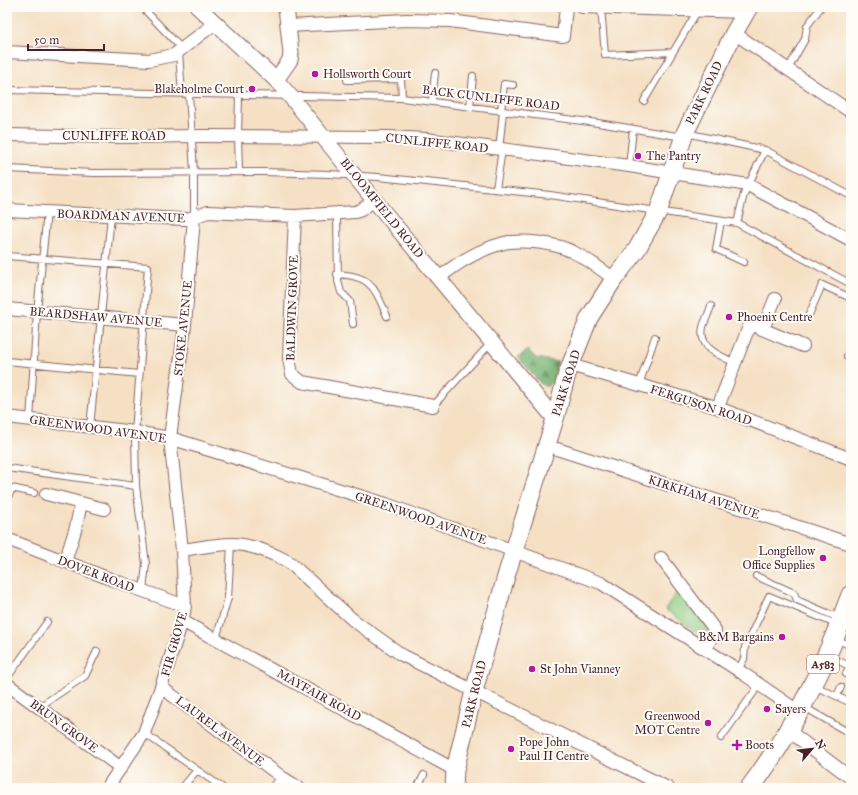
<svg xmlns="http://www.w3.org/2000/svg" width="858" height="795" font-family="'IM FELL Great Primer',serif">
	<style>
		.green { fill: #8fcc82; stroke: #6c7656 }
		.forest { fill: url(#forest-firs); stroke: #5e684e }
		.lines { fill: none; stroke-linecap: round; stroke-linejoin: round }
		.service-casing { stroke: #866361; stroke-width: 8 }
		.minor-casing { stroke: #866361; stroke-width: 14 }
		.tertiary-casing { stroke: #866361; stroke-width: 17 }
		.secondary-casing { stroke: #866361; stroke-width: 19 }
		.primary-casing { stroke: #866361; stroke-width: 21 }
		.service { stroke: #fff; stroke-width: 6 }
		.minor { stroke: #fff; stroke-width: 12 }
		.tertiary { stroke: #fff; stroke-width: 15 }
		.secondary { stroke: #fff; stroke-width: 17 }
		.primary { stroke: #fff; stroke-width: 19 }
		.poi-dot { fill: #b5179e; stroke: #fdfcf7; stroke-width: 1.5 }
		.labels { text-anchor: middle; stroke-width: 4; stroke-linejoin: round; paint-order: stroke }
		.shield { fill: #fdfcf7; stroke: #806168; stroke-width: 1 }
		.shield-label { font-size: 11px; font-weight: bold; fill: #4a1f2b }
		.poi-label { font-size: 12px; fill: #4a1f2b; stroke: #fdfcf7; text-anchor: start }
		.street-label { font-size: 12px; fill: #4a1f2b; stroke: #fdfcf7 }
	</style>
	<defs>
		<pattern id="forest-firs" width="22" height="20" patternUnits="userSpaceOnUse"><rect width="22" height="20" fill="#73b070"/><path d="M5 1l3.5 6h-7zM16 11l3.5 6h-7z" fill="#608f5c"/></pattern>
	</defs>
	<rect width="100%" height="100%" fill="#fdfcf7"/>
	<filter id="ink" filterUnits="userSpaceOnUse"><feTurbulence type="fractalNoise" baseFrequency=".025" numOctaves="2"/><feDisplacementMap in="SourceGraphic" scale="8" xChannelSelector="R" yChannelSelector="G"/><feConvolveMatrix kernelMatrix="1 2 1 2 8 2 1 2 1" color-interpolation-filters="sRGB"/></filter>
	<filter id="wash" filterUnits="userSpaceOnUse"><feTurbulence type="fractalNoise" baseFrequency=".012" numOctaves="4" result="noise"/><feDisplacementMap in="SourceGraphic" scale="16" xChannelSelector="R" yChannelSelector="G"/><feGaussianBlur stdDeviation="0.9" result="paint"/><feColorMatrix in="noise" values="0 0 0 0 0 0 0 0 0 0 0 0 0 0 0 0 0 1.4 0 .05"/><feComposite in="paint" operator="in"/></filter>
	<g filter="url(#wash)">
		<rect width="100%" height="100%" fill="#f5e0c4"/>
		<path class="green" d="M680,588L709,628L704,638L665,609Z"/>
		<path class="forest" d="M528,350L536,358L558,362L552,381L548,386H544L540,383L518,357Z"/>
	</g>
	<g filter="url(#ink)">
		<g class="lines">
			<g class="service-casing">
				<path id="service" d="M142,7L182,49
					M601,7L605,55L673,52
					M179,52L182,94
					M788,69L805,39L807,26L821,7
					M347,80L401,79L402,98
					M7,90L402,98L598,123L683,137
					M189,94L194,172V218
					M239,96L238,136L239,172
					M432,101L435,73
					M644,101L698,10
					M470,107L473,76
					M501,111L504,84L513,85
					M686,133L765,150L851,196
					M499,150L503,112
					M629,166L633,129
					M7,169L94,173L264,172L329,174L378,177L550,195L737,223L851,284
					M496,189L502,150
					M337,214L338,281L341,292L350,301L353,324
					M721,221L716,249L744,262
					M737,223L744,194L765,150
					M7,256L148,267L135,432L136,486L7,468
					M337,274C372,276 374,287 387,316
					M711,306C709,313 705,320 703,327C698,348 720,356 736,363
					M808,317L822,285L851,298
					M847,356L851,358
					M7,361L139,374
					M639,385L655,337
					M433,406L491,343
					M30,420L37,312L47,212
					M90,427L111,216
					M136,486L146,564L143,591
					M7,487L34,493
					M7,500L12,488
					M756,576L794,593L797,600L841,619
					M216,639L228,598L231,544
					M836,639L851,646
					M829,656L851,667
					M738,670L744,659L745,647L769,596L838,625
					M846,674L850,666
					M7,678L47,622
					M815,686L851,703
					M837,696L841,687
					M39,707L85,676L97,651
					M804,707L851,734
					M144,733L223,788
					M721,738L760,684
					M182,788L197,770
					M417,788L424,775"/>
			</g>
			<g class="minor-casing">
				<path id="minor" d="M582,7L746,12
					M288,26L407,20L450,21L563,36L566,7
					M734,33L851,112
					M7,52L149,60L174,55L214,24
					M7,135L119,137L197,136L388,137L426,139L629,166L748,185L851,240
					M7,210L182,219H188L208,212L295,216L355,212L361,210L374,200
					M295,216L289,359L292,374L302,382L433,406
					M439,278C457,263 481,249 504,243C523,239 556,243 573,252C588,259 601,269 614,279
					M7,309L185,325
					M763,329L775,299
					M570,365L716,407L851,459
					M718,407L750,324L803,346
					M7,417L135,432L170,438L386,504L601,583L738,670L799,712
					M557,449L851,544
					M46,494L104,509
					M7,539L113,580L185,606
					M182,550C198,548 215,544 231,544C250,544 273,553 289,562L353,620L402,655L668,788
					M661,558L715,630L706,649
					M65,562L76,527L81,503
					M182,621L455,770
					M7,684L121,768
					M161,687L283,778L299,788
					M789,731L851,778
					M107,788L144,733L161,687L183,618L185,606L182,550L170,438L185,325L194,218
					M275,788L283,778"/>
			</g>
			<g class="tertiary-casing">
				<path id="tertiary" d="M198,7L276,80L290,96L374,200L555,419
					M276,80L290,60L291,53L286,7"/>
			</g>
			<g class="secondary-casing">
				<path id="secondary" d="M454,788L455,770L474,691L507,573L555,419L567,374L589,318L614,279L637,249L658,212L685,133L734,33L749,7"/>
			</g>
			<g class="primary-casing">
				<path id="primary" d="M750,788C795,727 825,666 851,595"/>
			</g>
			<use href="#service" class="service"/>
			<use href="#minor" class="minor"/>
			<use href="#tertiary" class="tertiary"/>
			<use href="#secondary" class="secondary"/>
			<use href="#primary" class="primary"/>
		</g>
	</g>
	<g class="poi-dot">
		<circle cx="315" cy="74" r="4"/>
		<circle cx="252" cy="89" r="4"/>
		<circle cx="638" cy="156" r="4"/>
		<circle cx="729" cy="317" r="4"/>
		<circle cx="823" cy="558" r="4"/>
		<circle cx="782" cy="637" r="4"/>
		<circle cx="532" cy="669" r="4"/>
		<circle cx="767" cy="709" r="4"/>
		<circle cx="708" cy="723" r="4"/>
		<path d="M735 739h4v4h4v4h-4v4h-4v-4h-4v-4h4z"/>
		<circle cx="511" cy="749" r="4"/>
	</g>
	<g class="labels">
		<rect class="shield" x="807" y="655" width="32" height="18" rx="3"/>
		<g class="shield-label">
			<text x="823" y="668">A583</text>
		</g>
		<g class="poi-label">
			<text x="323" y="78">Hollsworth Court</text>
			<text x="244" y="93" text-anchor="end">Blakeholme Court</text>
			<text x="646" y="160">The Pantry</text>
			<text x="737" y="321">Phoenix Centre</text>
			<text x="815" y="555" text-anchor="end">Longfellow<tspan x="815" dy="14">Office Supplies</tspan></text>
			<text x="774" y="641" text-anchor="end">B&amp;M Bargains</text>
			<text x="540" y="673">St John Vianney</text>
			<text x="775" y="713">Sayers</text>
			<text x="700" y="720" text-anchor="end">Greenwood<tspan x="700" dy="14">MOT Centre</tspan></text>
			<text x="519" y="746">Pope John<tspan x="519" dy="14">Paul II Centre</tspan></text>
			<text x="745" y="749">Boots</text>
		</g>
		<g class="street-label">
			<text transform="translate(704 93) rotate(-64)" y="4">PARK ROAD</text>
			<text transform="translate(491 98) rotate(7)" y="4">BACK CUNLIFFE ROAD</text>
			<text x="114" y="140">CUNLIFFE ROAD</text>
			<text transform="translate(437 143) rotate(6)" y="4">CUNLIFFE ROAD</text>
			<text transform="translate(382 208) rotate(51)" y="4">BLOOMFIELD ROAD</text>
			<text transform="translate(121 216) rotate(2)" y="4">BOARDMAN AVENUE</text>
			<text transform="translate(292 308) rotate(-88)" y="4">BALDWIN GROVE</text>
			<text transform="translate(96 317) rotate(5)" y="4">BEARDSHAW AVENUE</text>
			<text transform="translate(183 328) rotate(-84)" y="4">STOKE AVENUE</text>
			<text transform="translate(566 383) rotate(-72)" y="4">PARK ROAD</text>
			<text transform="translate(701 405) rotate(18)" y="4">FERGUSON ROAD</text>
			<text transform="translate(98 429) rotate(8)" y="4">GREENWOOD AVENUE</text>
			<text transform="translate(704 497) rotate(18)" y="4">KIRKHAM AVENUE</text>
			<text transform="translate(421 518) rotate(19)" y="4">GREENWOOD AVENUE</text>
			<text transform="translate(96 574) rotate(21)" y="4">DOVER ROAD</text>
			<text transform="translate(174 644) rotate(-74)" y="4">FIR GROVE</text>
			<text transform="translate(474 694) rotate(-76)" y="4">PARK ROAD</text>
			<text transform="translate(319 695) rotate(29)" y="4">MAYFAIR ROAD</text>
			<text transform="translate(64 726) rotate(36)" y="4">BRUN GROVE</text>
			<text transform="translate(220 731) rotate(37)" y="4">LAUREL AVENUE</text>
		</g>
	</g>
	<rect width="858" height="795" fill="none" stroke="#fdfcf7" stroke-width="24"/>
	<g transform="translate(812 749) rotate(62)" stroke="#fdfcf7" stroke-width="3" paint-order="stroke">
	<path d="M0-3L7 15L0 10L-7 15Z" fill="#4a1f2b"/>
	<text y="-6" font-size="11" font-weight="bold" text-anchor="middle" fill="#4a1f2b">N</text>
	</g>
	<path d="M28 44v6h76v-6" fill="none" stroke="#4a1f2b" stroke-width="2"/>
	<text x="34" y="44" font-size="12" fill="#4a1f2b" stroke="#fdfcf7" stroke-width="3" paint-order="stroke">50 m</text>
</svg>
